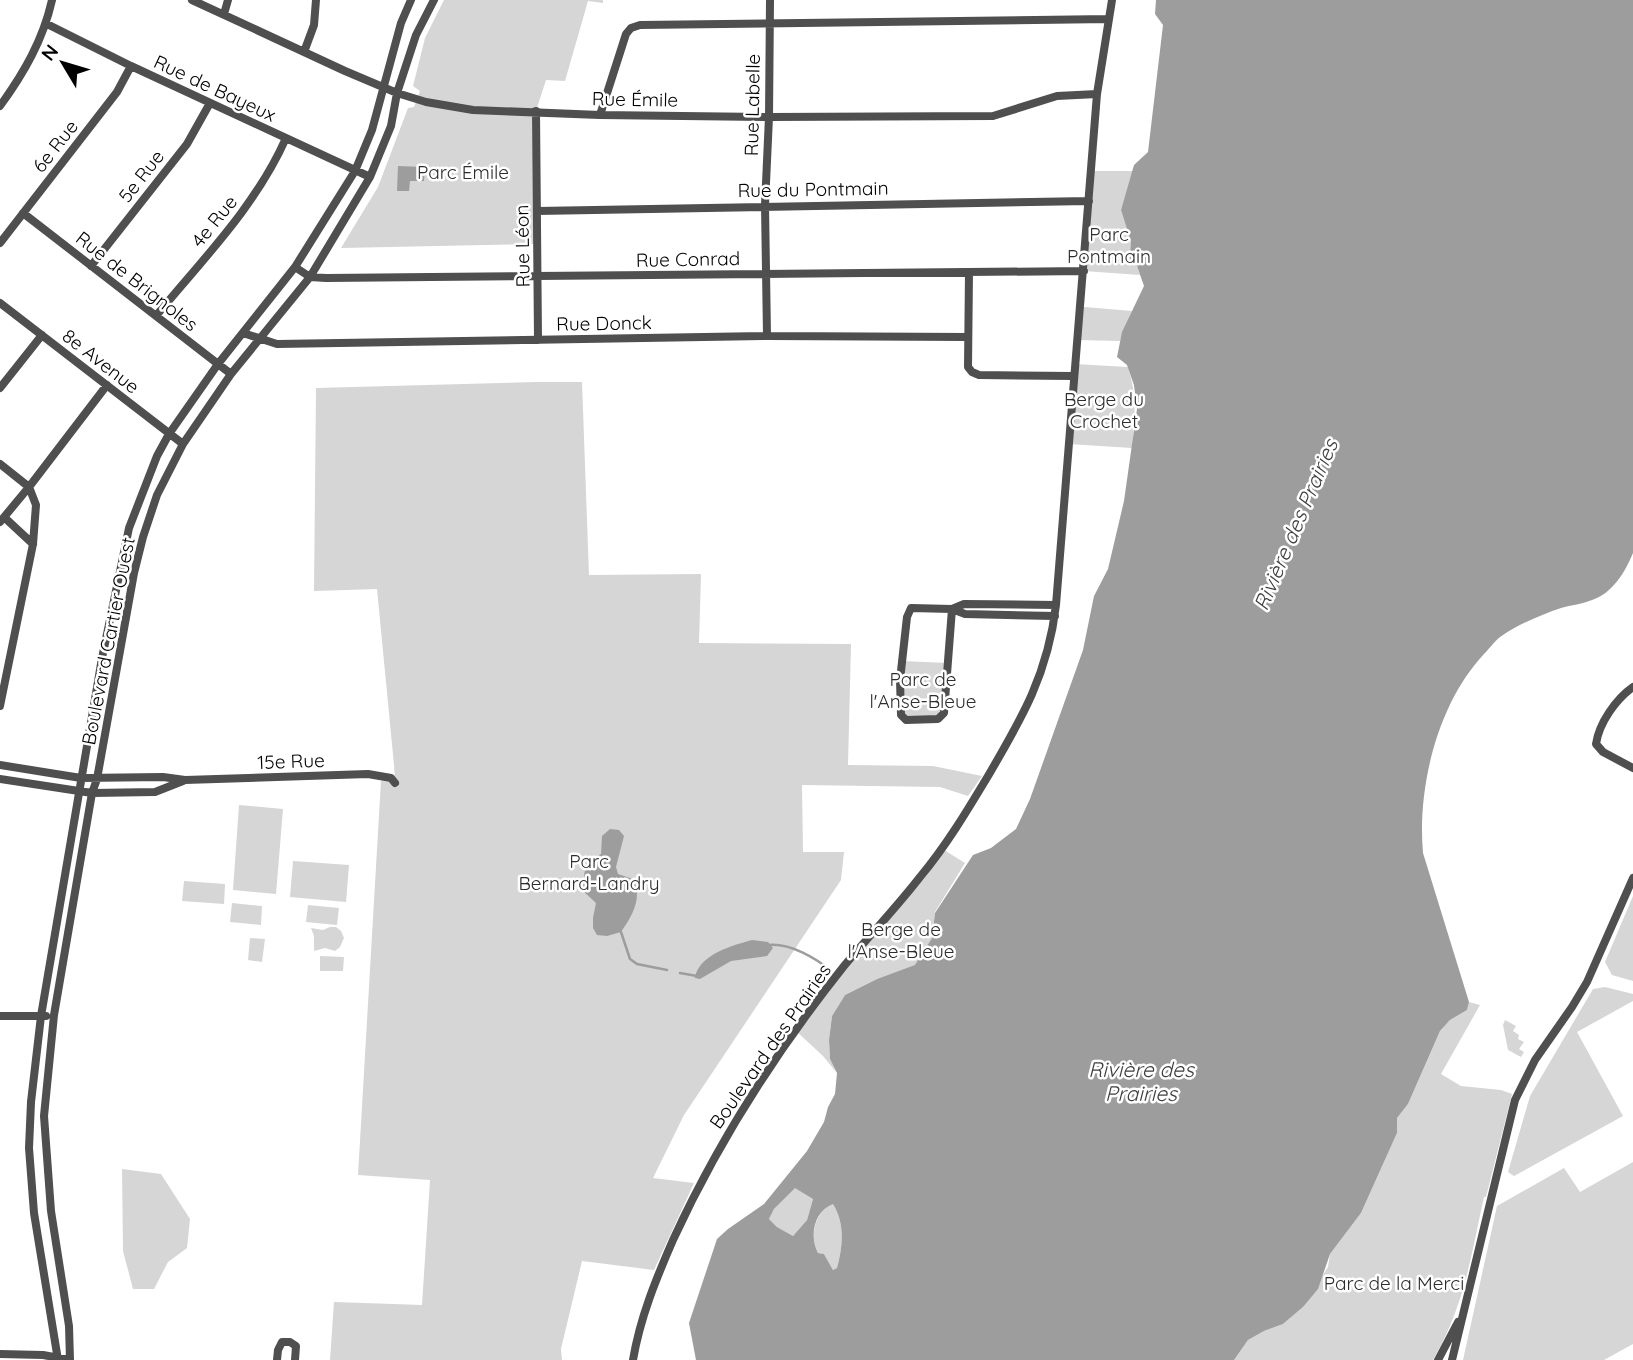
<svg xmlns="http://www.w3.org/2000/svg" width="1633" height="1360" font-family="Quicksand,sans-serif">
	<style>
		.green { fill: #d6d6d6 }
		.water { fill: #9d9d9d; fill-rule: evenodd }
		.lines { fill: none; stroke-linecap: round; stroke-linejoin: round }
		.stream { stroke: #9d9d9d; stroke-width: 2.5 }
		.minor { stroke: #4f4f4f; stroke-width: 8 }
		.labels { text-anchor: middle; stroke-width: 5; stroke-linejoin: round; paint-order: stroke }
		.street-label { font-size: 19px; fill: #000; stroke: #fff }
		.park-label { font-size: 19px; fill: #2d2d2d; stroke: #fff }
		.water-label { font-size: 21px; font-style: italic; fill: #3e3e3e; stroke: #fff }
	</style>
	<rect width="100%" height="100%" fill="#fff"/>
	<path class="green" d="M444,0H603V3L588,1L565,81L546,80L536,111L537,244L341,248L378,187L408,108L414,107L420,91L413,86L425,38Z
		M1091,171H1133L1121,210L1131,242V259L1136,263L1140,275L1084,271Z
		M1085,307L1132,311L1120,341L1077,340L1080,308Z
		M1075,364L1128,367C1137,395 1135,419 1132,448L1069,444Z
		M536,382H582L589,575L701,574L699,643L851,644L848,765L933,766L982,776L968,796L940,787L802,785L803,852H844L841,880L684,1115L653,1178L694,1183L654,1270L582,1261L561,1349L562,1360H330L334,1302L422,1305L430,1180L358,1175L381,781L395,782L394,765L377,589L314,591L316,388Z
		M903,661L947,663L946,705L938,719L906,720L901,715Z
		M239,805L283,809L276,894L233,890Z
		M941,848L965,863L935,912L932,938L915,966L877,979L845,995L832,1016L829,1040L830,1059L837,1073L823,1056L796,1031Z
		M293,861L349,865L346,902L290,897Z
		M184,881L225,884L224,904L182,901Z
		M1633,896V981L1612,975L1605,962Z
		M232,903L262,906L261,925L230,922Z
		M308,905L339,908L337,925L306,922Z
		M330,927H336L341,931L344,938L340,947L335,951L325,948L314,951V936L311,928L323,930Z
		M250,938L265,939L262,962L248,960Z
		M320,956L344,957L343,971H320Z
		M1605,987L1633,994V1001L1577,1032L1623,1116L1514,1176L1508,1172L1530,1096L1593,989Z
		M1469,1002L1480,1005L1441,1074L1461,1086L1501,1090L1512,1094L1486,1197H1484C1471,1255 1465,1304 1434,1358L1433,1360H1234L1248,1340L1264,1331L1283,1324L1303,1307L1328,1267L1330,1254L1361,1213L1397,1133V1118L1408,1104L1440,1031L1450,1020L1467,1010Z
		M1505,1020L1516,1026L1513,1031L1519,1035L1518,1039L1524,1042L1519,1049L1524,1052L1521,1057L1508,1050L1503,1025Z
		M1633,1162V1344L1604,1360H1463L1497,1206L1564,1168L1580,1192Z
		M122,1169L161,1174L190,1219L187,1248L168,1262L154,1289H133L123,1251Z
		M795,1187L813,1199L807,1220L793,1236L777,1227L769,1219L774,1209Z
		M833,1203C845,1223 843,1246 837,1268L833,1270L824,1254L818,1253C809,1235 815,1212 833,1203Z"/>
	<path class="water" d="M1156,0H1633V553C1625,572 1613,593 1592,600C1583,604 1571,605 1561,608C1543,614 1519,624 1503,635C1496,639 1490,648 1484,654C1438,703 1417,786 1423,853L1469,1002L1467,1010L1450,1020L1440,1031L1408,1104L1397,1118V1133L1361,1213L1330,1254L1318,1289L1303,1307L1283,1324L1264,1331L1248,1340L1234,1360H696L689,1323L717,1239L728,1229L764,1204L807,1151L824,1122L828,1107L835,1094L837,1073L830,1059L829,1040L832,1016L845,995L877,979L915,965L932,938L935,913L973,855L991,848L1016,829L1030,799L1083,650L1094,596L1108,569L1124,501L1137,409L1134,385L1127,365L1117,357L1122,332L1144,286L1136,263L1130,259L1131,242L1121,210L1134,165L1148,152L1163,25L1155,14ZM795,1188L813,1199L807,1220L793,1236L777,1227L769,1219L774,1209ZM833,1204C845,1223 843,1246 837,1268L833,1270L824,1254L818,1253C809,1236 814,1211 833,1204Z
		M398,166L425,167L424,181H410L409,191H397Z
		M610,829L619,830L624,836L616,867L618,874L633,879C643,898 632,916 621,932L607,936L597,935L593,928V918L596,903L583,891C585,870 582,864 601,854L602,836Z
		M752,940L768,942L773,948L767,956L731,961L700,979L695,978C698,955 733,945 752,940Z"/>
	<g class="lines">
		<path class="stream" d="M621,932L630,959L637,964L667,970
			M769,945C790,943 816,958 831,971
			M680,973L697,976"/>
		<path class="minor" d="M192,0L345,71L397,93L426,102L473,110L600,115L769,117L993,116L1057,96L1097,94
			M224,14L228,0
			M47,24L131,66L370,177
			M304,52L314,25L316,0
			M0,106C24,73 43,40 52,0
			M536,111L538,340
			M600,115L626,34L631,28L640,25L1109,19
			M537,211L1089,201
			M23,213L231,374
			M0,243L117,92L131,66
			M91,266L187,144L210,103
			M295,267L310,277L326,278L1084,271
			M969,272L968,367L972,372L979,375L1073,376
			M0,303L183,444
			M156,316C202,260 256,206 286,138
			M243,333L277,344L767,336L968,337
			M767,336L765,205L769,117L770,0
			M0,388L42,335
			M0,464L29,487L36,505L33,544L0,706
			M5,518L33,544
			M0,522L29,487L107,385
			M952,609L944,713L938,719L906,720L901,715L900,680L907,617L911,608L952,609L965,614L1055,616
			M952,609L964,604L1056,605
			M1633,687C1616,699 1599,723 1596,744L1603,752L1633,768
			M0,765L81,778L163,777L185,780L368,774L391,778L395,783
			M0,779L92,793L155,792L183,781
			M0,1016H46
			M0,1354L43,1355L70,1360
			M58,1360L34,1213L29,1148L31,1102L41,1016L102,658L129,528L157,456L169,434L218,364L295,267L355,171L372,130L401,23L411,0
			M70,1360L69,1326L51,1211L44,1116L54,1015L92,793L97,779L134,573L143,537L157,495L183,444L231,374L310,277L370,177L391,126L397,93L416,35L434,0
			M277,1360L278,1350L282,1342H290L296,1346L295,1360
			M633,1360C640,1318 656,1279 673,1240C718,1142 777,1050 844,966C869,936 896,908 920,877C946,846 967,811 988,776C1022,718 1048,674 1056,605L1097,94L1112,0
			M1438,1360L1458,1322
			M1452,1360L1515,1100L1535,1060L1572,1007L1587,982L1633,878"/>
	</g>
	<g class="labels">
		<g class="street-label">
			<text transform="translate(215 88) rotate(25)" y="7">Rue de Bayeux</text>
			<text transform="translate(635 99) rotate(1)" y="7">Rue Émile</text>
			<text transform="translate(752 105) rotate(-89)" y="7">Rue Labelle</text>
			<text transform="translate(55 146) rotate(-52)" y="7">6e Rue</text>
			<text transform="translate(141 176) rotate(-52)" y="7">5e Rue</text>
			<text transform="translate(813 189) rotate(-1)" y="7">Rue du Pontmain</text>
			<text transform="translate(214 221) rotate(-51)" y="7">4e Rue</text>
			<text transform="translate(522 246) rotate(-91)" y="7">Rue Léon</text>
			<text transform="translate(688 259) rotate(-1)" y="7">Rue Conrad</text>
			<text transform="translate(137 281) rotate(38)" y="7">Rue de Brignoles</text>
			<text transform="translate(604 323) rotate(-1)" y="7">Rue Donck</text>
			<text transform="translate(101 361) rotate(38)" y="7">8e Avenue</text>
			<text transform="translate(108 641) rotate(-79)" y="7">Boulevard Cartier Ouest</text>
			<text transform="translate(291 761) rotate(-2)" y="7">15e Rue</text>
			<text transform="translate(770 1046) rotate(-55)" y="7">Boulevard des Prairies</text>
		</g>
		<g class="park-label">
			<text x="463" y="179">Parc Émile</text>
			<text x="1109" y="241">Parc<tspan x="1109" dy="22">Pontmain</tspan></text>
			<text x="1104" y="406">Berge du<tspan x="1104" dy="22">Crochet</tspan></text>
			<text x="923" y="686">Parc de<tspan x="923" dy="22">l'Anse-Bleue</tspan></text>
			<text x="589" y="868">Parc<tspan x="589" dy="22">Bernard-Landry</tspan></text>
			<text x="901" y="936">Berge de<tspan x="901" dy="22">l'Anse-Bleue</tspan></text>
			<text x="1394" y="1290">Parc de la Merci</text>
		</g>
		<g class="water-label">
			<text transform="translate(1296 525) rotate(-67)" y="7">Rivière des Prairies</text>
			<text x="1141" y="1077">Rivière des<tspan x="1141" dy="24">Prairies</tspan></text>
		</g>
	</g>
	<g transform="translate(63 63) rotate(308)" stroke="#ffffff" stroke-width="5" paint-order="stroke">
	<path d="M0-5L12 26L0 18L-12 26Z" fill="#000000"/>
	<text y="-10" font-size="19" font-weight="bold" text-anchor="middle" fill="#000000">N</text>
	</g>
</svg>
